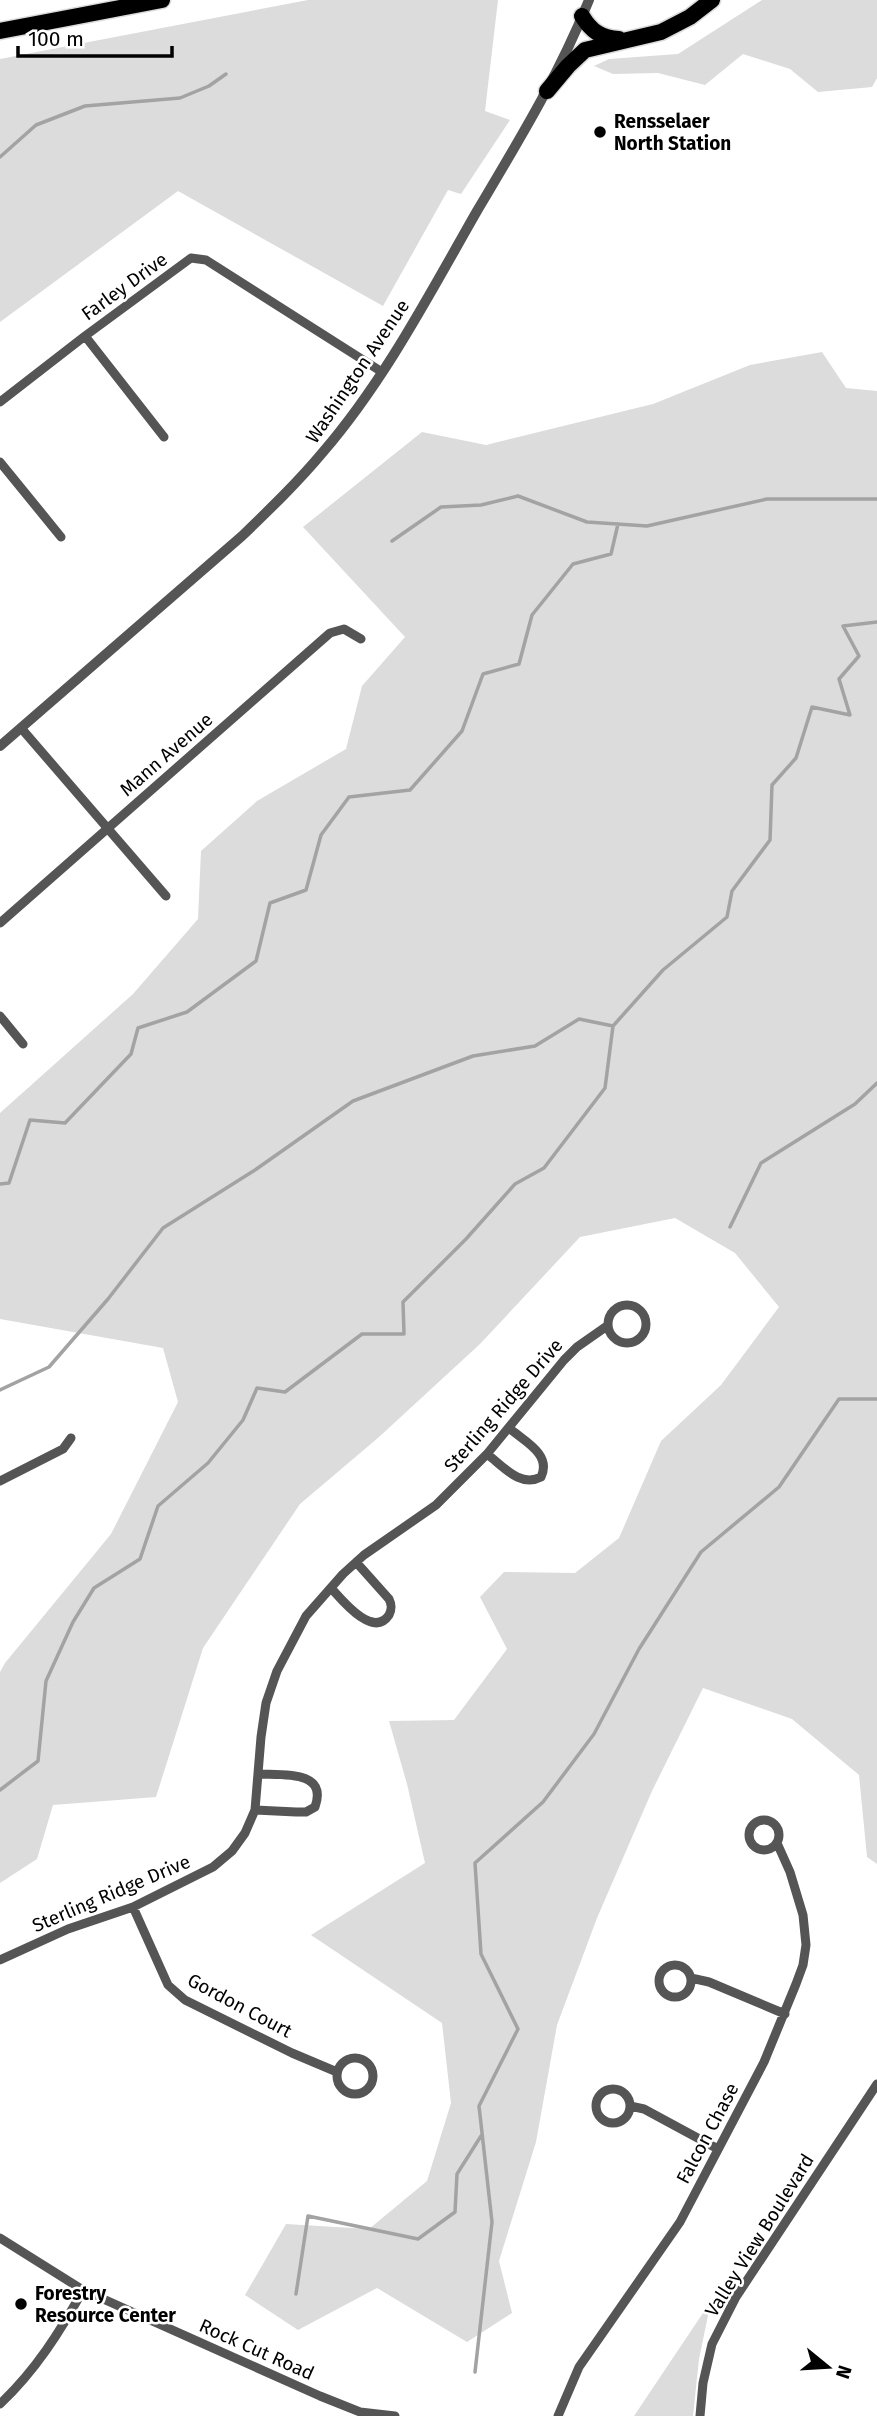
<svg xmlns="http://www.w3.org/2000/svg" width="877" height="2416" font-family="'Fira Sans',sans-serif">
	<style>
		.green { fill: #dcdcdc }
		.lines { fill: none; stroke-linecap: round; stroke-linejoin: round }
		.stream { stroke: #a3a3a3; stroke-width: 3.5 }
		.motorway-casing { stroke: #dbdbdb; stroke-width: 19 }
		.minor { stroke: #555; stroke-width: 9 }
		.tertiary { stroke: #555; stroke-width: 10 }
		.motorway { stroke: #000; stroke-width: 16 }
		.poi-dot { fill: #000; stroke: #fff; stroke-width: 2.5 }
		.labels { text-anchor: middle; stroke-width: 5; stroke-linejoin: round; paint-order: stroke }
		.poi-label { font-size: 19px; font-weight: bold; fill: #000; stroke: #fff; text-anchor: start }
		.street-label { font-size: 19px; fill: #000; stroke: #fff }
	</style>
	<rect width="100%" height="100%" fill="#fff"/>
	<path class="green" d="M308,0H498L485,111L510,120L461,194L448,190L383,306L178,191L0,322V59Z
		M762,0H877V78L872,87L818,92L790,69L743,54L705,85L658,73L613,74L594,66L609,59L678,54Z
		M822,352L846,388L877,391V1864L867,1857L859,1775L792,1719L703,1688L652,1791L597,1918L557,2025L536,2142L499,2261L512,2313L467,2342L377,2288L298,2330L245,2295L286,2224L369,2229L427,2181L451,2103L442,2023L311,1935L425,1863L407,1784L389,1721L454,1720L507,1649L480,1597L504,1572L575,1573L619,1538L661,1441L721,1385L779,1307L735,1253L675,1218L580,1237L480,1344L379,1437L300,1504L203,1648L156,1797L53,1805L37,1859L0,1883V1672L5,1663L111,1534L178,1402L163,1348L0,1319V1113L133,994L198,919L201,851L257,801L346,749L362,686L405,637L303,527L422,432L486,445L653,404L750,365Z
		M711,2301L699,2359L693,2416H634Z"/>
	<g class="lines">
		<path class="stream" d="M0,157L36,125L85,106L180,98L209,86L226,74
			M392,541L441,507L481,505L518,496L587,522L647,526L767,499H877
			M0,1184L9,1183L30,1120L65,1123L131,1054L138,1028L187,1012L256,961L270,903L306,890L321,835L349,797L410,790L462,731L483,674L519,664L532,615L573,564L611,554L618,524
			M730,1227L761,1163L855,1104L877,1083
			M0,1390L49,1367L108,1299L163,1228L255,1170L353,1101L473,1056L535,1046L579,1019L613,1026
			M0,1790L38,1761L46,1681L73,1622L94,1588L140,1559L158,1506L208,1463L243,1420L257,1388L285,1392L362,1334H404L403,1302L466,1239L515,1184L544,1168L605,1088L613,1026L663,970L727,917L732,891L770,840L772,785L796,758L812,707L850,715L839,679L859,656L843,626L877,622
			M296,2294L308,2216L418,2239L455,2212L457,2174L481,2136
			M475,2372L492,2222L479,2106L518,2029L481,1954L475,1863L543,1802L594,1734L639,1649L701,1552L779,1487L839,1399H877"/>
		<g class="motorway-casing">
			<path id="motorway" d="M582,16C591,31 601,38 619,39
				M0,31L162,0
				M547,91L568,66L585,50L661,32L690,17L712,0"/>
		</g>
		<path class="minor" d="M85,336L164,437
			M0,402L85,336L191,258L206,260L382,372
			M0,462L61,537
			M21,728L166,896
			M0,923L330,633L344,629L361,639
			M0,1016L23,1044
			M608 1324a19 19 0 1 1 38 0a19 19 0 1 1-38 0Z
			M487,1454C503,1466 520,1488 541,1477C552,1454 524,1441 509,1428
			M0,1481L63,1449L71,1438
			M331,1588C342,1600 373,1639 389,1615C392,1609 392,1605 389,1599L356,1562
			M255,1810L296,1812H306L315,1807C328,1770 283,1775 259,1774
			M749 1835a15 15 0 1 1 30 0a15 15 0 1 1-30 0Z
			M133,1907L168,1985L185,2000L292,2053L337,2072
			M0,1960L68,1929L133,1907L213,1867L232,1851L245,1833L255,1810L261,1737L266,1703L277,1671L306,1616L343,1574L364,1555L436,1505L487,1454L564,1360L577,1347L607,1326
			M659 1981a16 16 0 1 1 32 0a16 16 0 1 1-32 0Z
			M691,1978L709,1982L785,2014
			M337 2076a18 18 0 1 1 36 0a18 18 0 1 1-36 0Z
			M596 2106a17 17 0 1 1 34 0a17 17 0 1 1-34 0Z
			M630,2106L644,2109L718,2149
			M0,2238L83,2290L320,2396L360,2412L395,2416
			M0,2404C35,2371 60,2332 83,2290
			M558,2416L579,2367L680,2222L764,2062L796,1984L803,1965L806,1945L803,1915L790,1872L777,1843
			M700,2416L703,2383L712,2344L736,2297L877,2084"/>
		<path class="tertiary" d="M0,746L242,536C270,509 298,482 323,452C385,380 430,293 477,211C518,142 559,75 589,0"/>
		<use href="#motorway" class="motorway"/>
	</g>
	<g class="poi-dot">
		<circle cx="600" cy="132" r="7"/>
		<circle cx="21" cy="2304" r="7"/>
	</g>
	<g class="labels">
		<g class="poi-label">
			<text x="614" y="128">Rensselaer<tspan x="614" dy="22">North Station</tspan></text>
			<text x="35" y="2300">Forestry<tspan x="35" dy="22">Resource Center</tspan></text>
		</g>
		<g class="street-label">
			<text transform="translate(124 286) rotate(-36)" y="7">Farley Drive</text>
			<text transform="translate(357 371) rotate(-56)" y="7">Washington Avenue</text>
			<text transform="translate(166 754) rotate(-41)" y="7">Mann Avenue</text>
			<text transform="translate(503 1405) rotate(-49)" y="7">Sterling Ridge Drive</text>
			<text transform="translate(111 1893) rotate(-23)" y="7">Sterling Ridge Drive</text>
			<text transform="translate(240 2005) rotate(28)" y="7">Gordon Court</text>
			<text transform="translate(707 2133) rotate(-62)" y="7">Falcon Chase</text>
			<text transform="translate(759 2235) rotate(-58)" y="7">Valley View Boulevard</text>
			<text transform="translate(257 2349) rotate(24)" y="7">Rock Cut Road</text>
		</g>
	</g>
	<g transform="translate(828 2367) rotate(108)" stroke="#ffffff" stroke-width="5" paint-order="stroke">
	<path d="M0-5L12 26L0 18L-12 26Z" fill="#000000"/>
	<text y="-10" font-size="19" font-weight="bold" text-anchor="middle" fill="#000000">N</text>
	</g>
	<path d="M18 46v10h154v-10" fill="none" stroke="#000000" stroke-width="3.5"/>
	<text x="28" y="46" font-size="21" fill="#000000" stroke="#ffffff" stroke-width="5" paint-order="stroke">100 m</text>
</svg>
